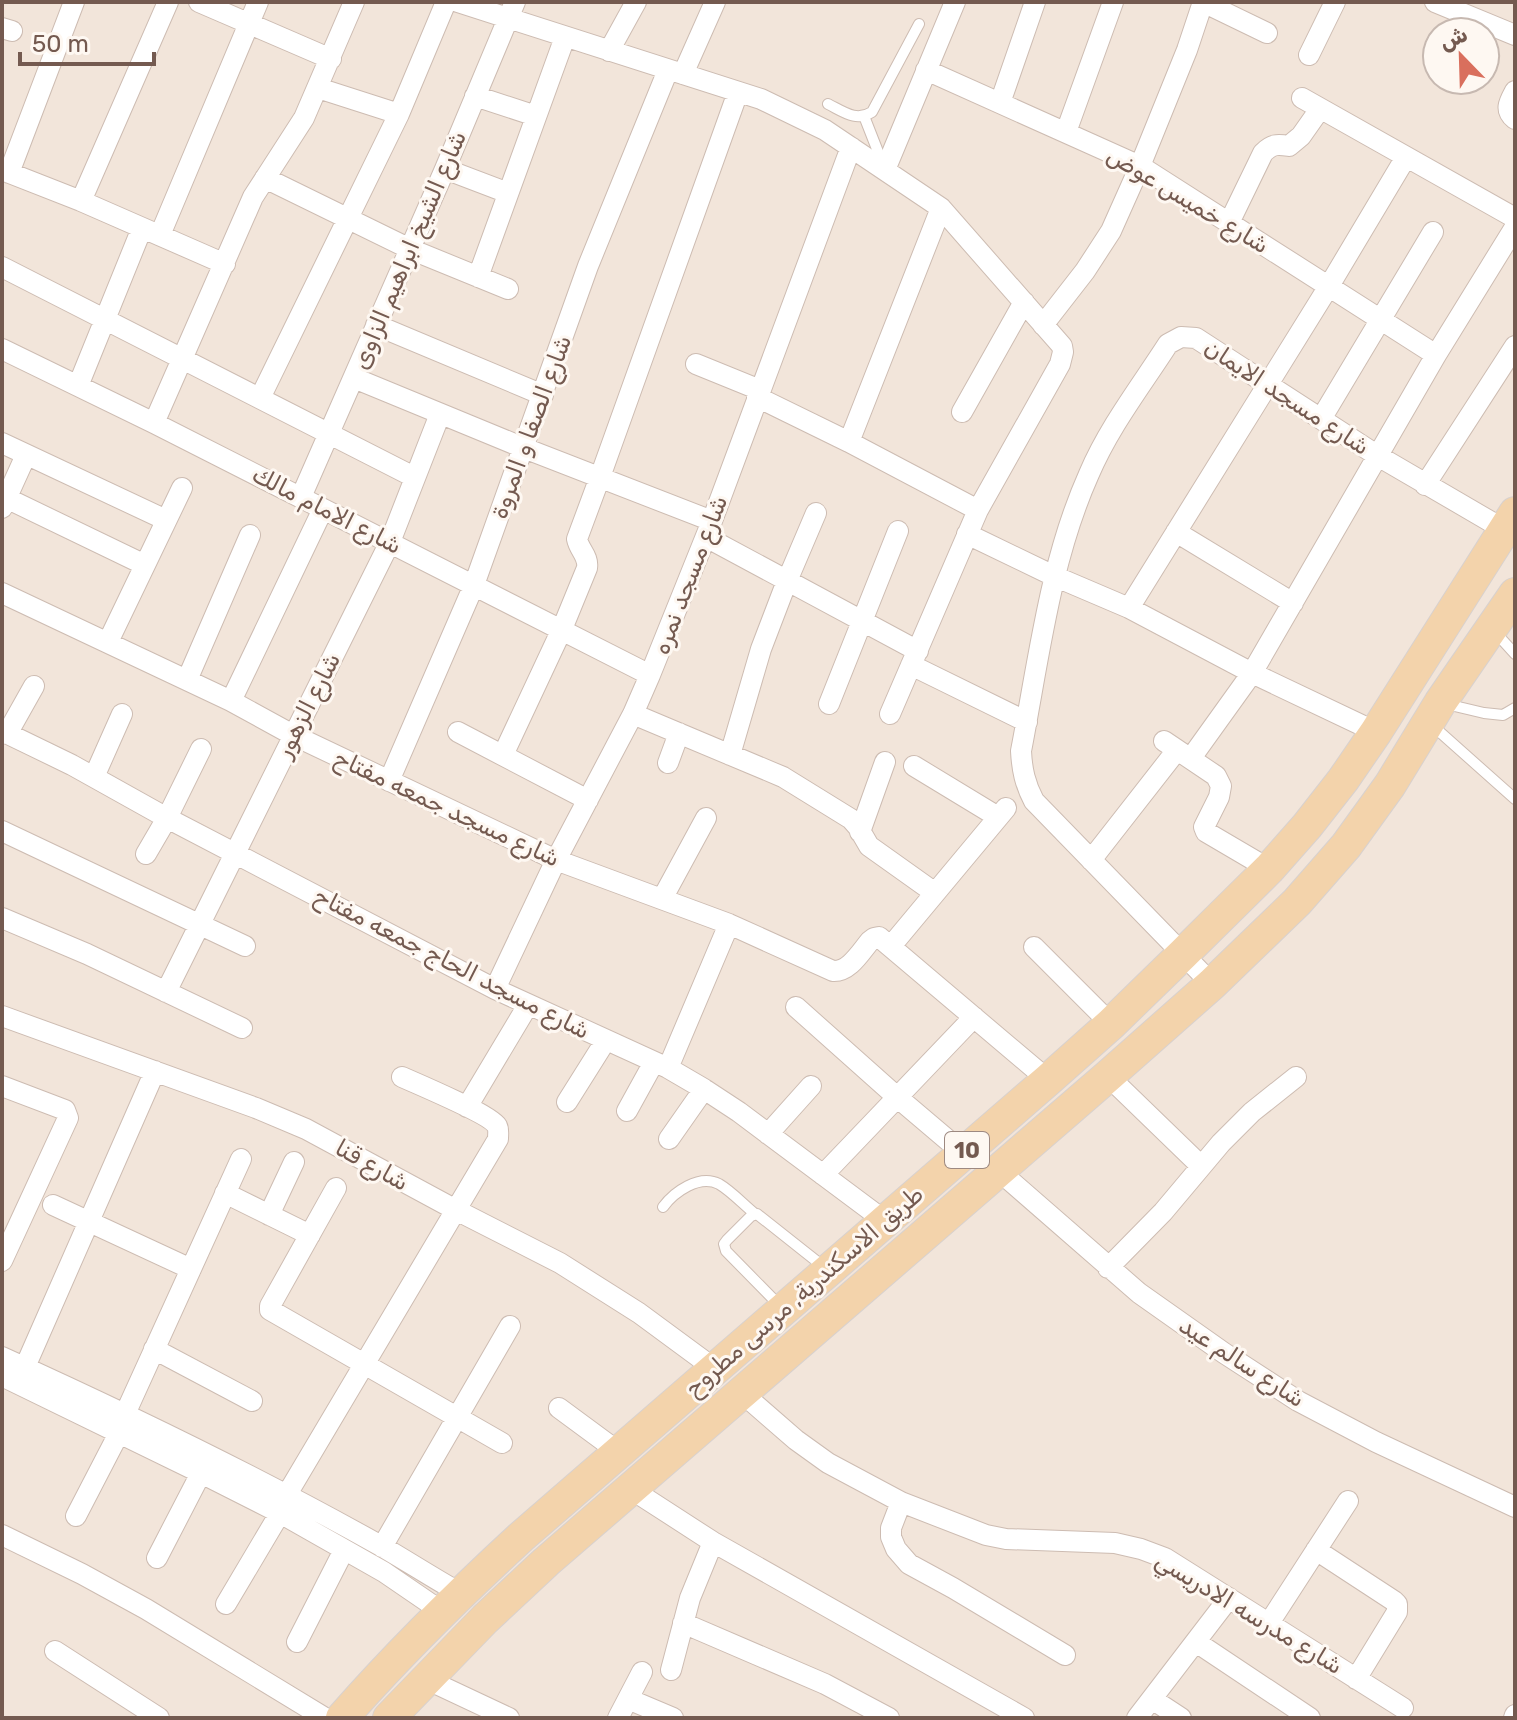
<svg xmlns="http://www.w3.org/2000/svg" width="1517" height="1720" font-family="Rubik,Cairo,sans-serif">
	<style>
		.residential { fill: #f2e5da; fill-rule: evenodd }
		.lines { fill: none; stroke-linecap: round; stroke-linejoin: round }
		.lane-casing { stroke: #cdbcb2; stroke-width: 12 }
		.street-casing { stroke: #cdbcb2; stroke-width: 22 }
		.primary-casing { stroke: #d8d1ce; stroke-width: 34 }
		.lane { stroke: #fff; stroke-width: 10 }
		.street { stroke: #fff; stroke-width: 20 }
		.primary { stroke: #f3d3ab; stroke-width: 32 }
		.labels { text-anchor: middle; stroke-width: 6; stroke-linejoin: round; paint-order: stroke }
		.shield { fill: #fef8f2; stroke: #9d8981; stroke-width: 2 }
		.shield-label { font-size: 22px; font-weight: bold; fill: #745a50 }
		.street-label { font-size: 24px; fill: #745a50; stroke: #fef8f2 }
	</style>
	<rect width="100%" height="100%" fill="#fbf4eb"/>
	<path class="residential" d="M2,2H1515V1718H2ZM1437,32H1485V80H1437Z"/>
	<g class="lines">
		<g class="lane-casing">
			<path id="lane" d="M828,104C844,112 856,122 872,112L919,24
				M864,116L884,167
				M1495,632L1515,654
				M1446,704L1484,713L1503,715L1515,708
				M1433,726L1515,799
				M663,1207C674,1192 699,1174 719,1184C731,1191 743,1204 754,1213
				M780,1306L726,1251L724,1244L727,1240L751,1216L757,1214L824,1267"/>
		</g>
		<g class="street-casing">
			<path id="street" d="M199,2L331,59
				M458,2L761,99L825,130L941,208L1062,346L1063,352L1060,364L978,510L890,714
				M1435,2L1515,35
				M2,28L12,31
				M609,51L636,2
				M1309,55L1335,2
				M926,70L1140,166L1436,355
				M683,74L715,2
				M318,88L399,114
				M1515,91C1509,102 1504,110 1515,119
				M475,96L536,116
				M1302,98L1515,218
				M1000,103L1035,2
				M1066,132L1113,2
				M445,169L508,193
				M2,170L81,201L225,264
				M885,170L955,2
				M9,173L74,2
				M265,178L410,249L508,289
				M81,201L168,2
				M1229,223L1263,153C1272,144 1277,144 1289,146L1301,136L1320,109
				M160,235L258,2
				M2,267L414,477
				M478,277L565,37
				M376,325L543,395
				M1043,325L1085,271L1111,231L1140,166L1187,50L1203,2L1267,33
				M2,349L154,423L650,675
				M696,364L760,390
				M354,378L524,448L712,521
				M78,386L142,228
				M757,397L849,442L978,510
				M260,398L399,114L446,2
				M962,412L1024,302
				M1321,419L1433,232
				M154,423L253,197L304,118L354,2
				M849,442L941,208
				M2,443L166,520
				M1425,485L1515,346
				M2,496L145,565
				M301,497L445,169L515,2
				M2,508L26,455
				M1176,532L1293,603
				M967,534L1054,576L1129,608L1252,673L1376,732
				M706,537L918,651
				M2,593L231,701L293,735L556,860L729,924L833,971C849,972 860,953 870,941L874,938L879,937L1048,1080
				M1129,608L1329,286L1406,157
				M108,642L182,488
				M911,665L1027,722
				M187,680L250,535
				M231,701L323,509
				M829,704L898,531
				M633,714L783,777L851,819L858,827L869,846L935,893
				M2,731L72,765L167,818L495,989L668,1068L704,1089L739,1112L885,1221
				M458,732L588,800
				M7,734L34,686
				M1164,741L1216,776L1221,786L1219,797L1204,827L1206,832L1269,869
				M503,755L562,629L587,568C589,556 579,550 577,539L600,477L738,92
				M730,755L761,649L787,581L816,513
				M1191,758L1252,673L1436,355L1515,227
				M668,763L679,733
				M914,766L998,817
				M94,777L122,714
				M389,781L474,585L588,266L668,70
				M2,831L245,946
				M860,832L885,762
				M146,854L167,818L201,749
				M1091,860L1177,750
				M662,899L706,818
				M2,918L87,954L242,1028
				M891,946L1006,808
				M1034,947L1111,1024
				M1212,984L1034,801C1025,784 1022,770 1021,751C1039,658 1050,561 1089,474C1109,427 1141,386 1168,344L1181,337L1196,338L1378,456L1505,530
				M495,989L556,860L633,714L650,675L712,521L851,147
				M166,992L390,542L440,414
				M796,1007L897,1097L963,1153
				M2,1016L256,1108L306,1129L456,1210L560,1263L639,1313L715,1369
				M668,1068L729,924
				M1108,1076L1201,1166
				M2,1086L65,1110L68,1118L2,1261
				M567,1102L606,1040
				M467,1107L528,1005
				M627,1111L654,1062
				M768,1134L811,1086
				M669,1139L704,1089
				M999,1171L1139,1293L1224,1353L1298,1401L1376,1442L1515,1507
				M823,1175L974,1017
				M336,1188L270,1306V1310L502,1443
				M225,1193L310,1235
				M53,1205L191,1269
				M269,1215L294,1162
				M1108,1268L1163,1212L1221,1143L1252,1112L1296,1077
				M154,1349L252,1401
				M2,1357C130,1415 258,1477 381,1546C407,1561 433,1578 460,1593
				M25,1367L155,1071
				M2,1376L201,1473L280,1513L384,1572L441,1611
				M742,1393L796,1440L828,1463L901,1502L986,1535L1006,1539L1115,1543L1141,1549L1165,1558L1403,1708
				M559,1408L620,1453
				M125,1414L241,1159
				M631,1489L713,1542L1024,1718
				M286,1496L498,1139C498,1134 499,1130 497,1126C491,1115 418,1084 402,1077
				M901,1502L891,1528V1537L896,1549L909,1564L953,1588L1065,1655
				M76,1516L119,1433
				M2,1535L82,1574L146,1609L325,1718
				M382,1547L510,1326
				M1316,1550L1394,1601L1397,1604V1612L1356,1679
				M157,1558L201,1473
				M226,1604L280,1513
				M683,1623L825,1684L889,1718
				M1269,1623L1348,1501
				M297,1642L344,1550
				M1196,1642L1310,1718
				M55,1651L159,1718
				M671,1670L690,1598L713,1542
				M426,1679L509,1718
				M628,1699L673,1718
				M1152,1699L1181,1718
				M618,1718L642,1672
				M1137,1718L1229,1598
				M1514,1718L1515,1715"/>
		</g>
		<g class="primary-casing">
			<path id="primary" d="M342,1718C398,1654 458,1595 521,1537L1048,1080L1111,1024L1183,954L1269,869L1307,826L1343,780L1376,732L1515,513
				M389,1718L485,1619L546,1562L1108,1076L1212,984L1297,902L1346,846L1390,785L1440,703L1515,594"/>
		</g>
		<use href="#lane" class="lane"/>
		<use href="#street" class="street"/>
		<use href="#primary" class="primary"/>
	</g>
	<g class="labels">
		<rect class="shield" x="945" y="1132" width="44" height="36" rx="6"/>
		<g class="shield-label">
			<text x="967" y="1158">10</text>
		</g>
		<g class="street-label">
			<text transform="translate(1188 200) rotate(31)" y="8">شارع خميس عوض</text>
			<text transform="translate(409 250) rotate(-67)" y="8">شارع الشيخ ابراهيم الزاوى</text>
			<text transform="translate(1287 397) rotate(33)" y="8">شارع مسجد الايمان</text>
			<text transform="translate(531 427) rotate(-70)" y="8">شارع الصفا و المروة</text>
			<text transform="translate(327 510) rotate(27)" y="8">شارع الامام مالك</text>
			<text transform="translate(690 575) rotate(-69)" y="8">شارع مسجد نمره</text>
			<text transform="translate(308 705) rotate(-63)" y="8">شارع الزهور</text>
			<text transform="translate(447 808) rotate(25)" y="8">شارع مسجد جمعه مفتاح</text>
			<text transform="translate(452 963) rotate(27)" y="8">شارع مسجد الحاج جمعه مفتاح</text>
			<text transform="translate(372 1165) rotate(29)" y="8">شارع قنا</text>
			<text transform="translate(804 1291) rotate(-41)" y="8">طريق الاسكندرية, مرسى مطروح</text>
			<text transform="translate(1242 1362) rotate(33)" y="8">شارع سالم عيد</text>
			<text transform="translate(1249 1613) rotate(31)" y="8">شارع مدرسه الادريسي</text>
		</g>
	</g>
	<rect width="1517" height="1720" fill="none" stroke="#745a50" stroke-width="8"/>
	<g transform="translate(1461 56) rotate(337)"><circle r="38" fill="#fef8f2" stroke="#c7b9b1" stroke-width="2"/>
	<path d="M0-6L14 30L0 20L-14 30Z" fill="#d96f5d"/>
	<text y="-12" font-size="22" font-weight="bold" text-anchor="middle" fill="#745a50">ش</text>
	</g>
	<path d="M20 52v12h134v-12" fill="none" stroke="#745a50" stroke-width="4"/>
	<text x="32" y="52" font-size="24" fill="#745a50" stroke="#fef8f2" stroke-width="6" paint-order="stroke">50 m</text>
</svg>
